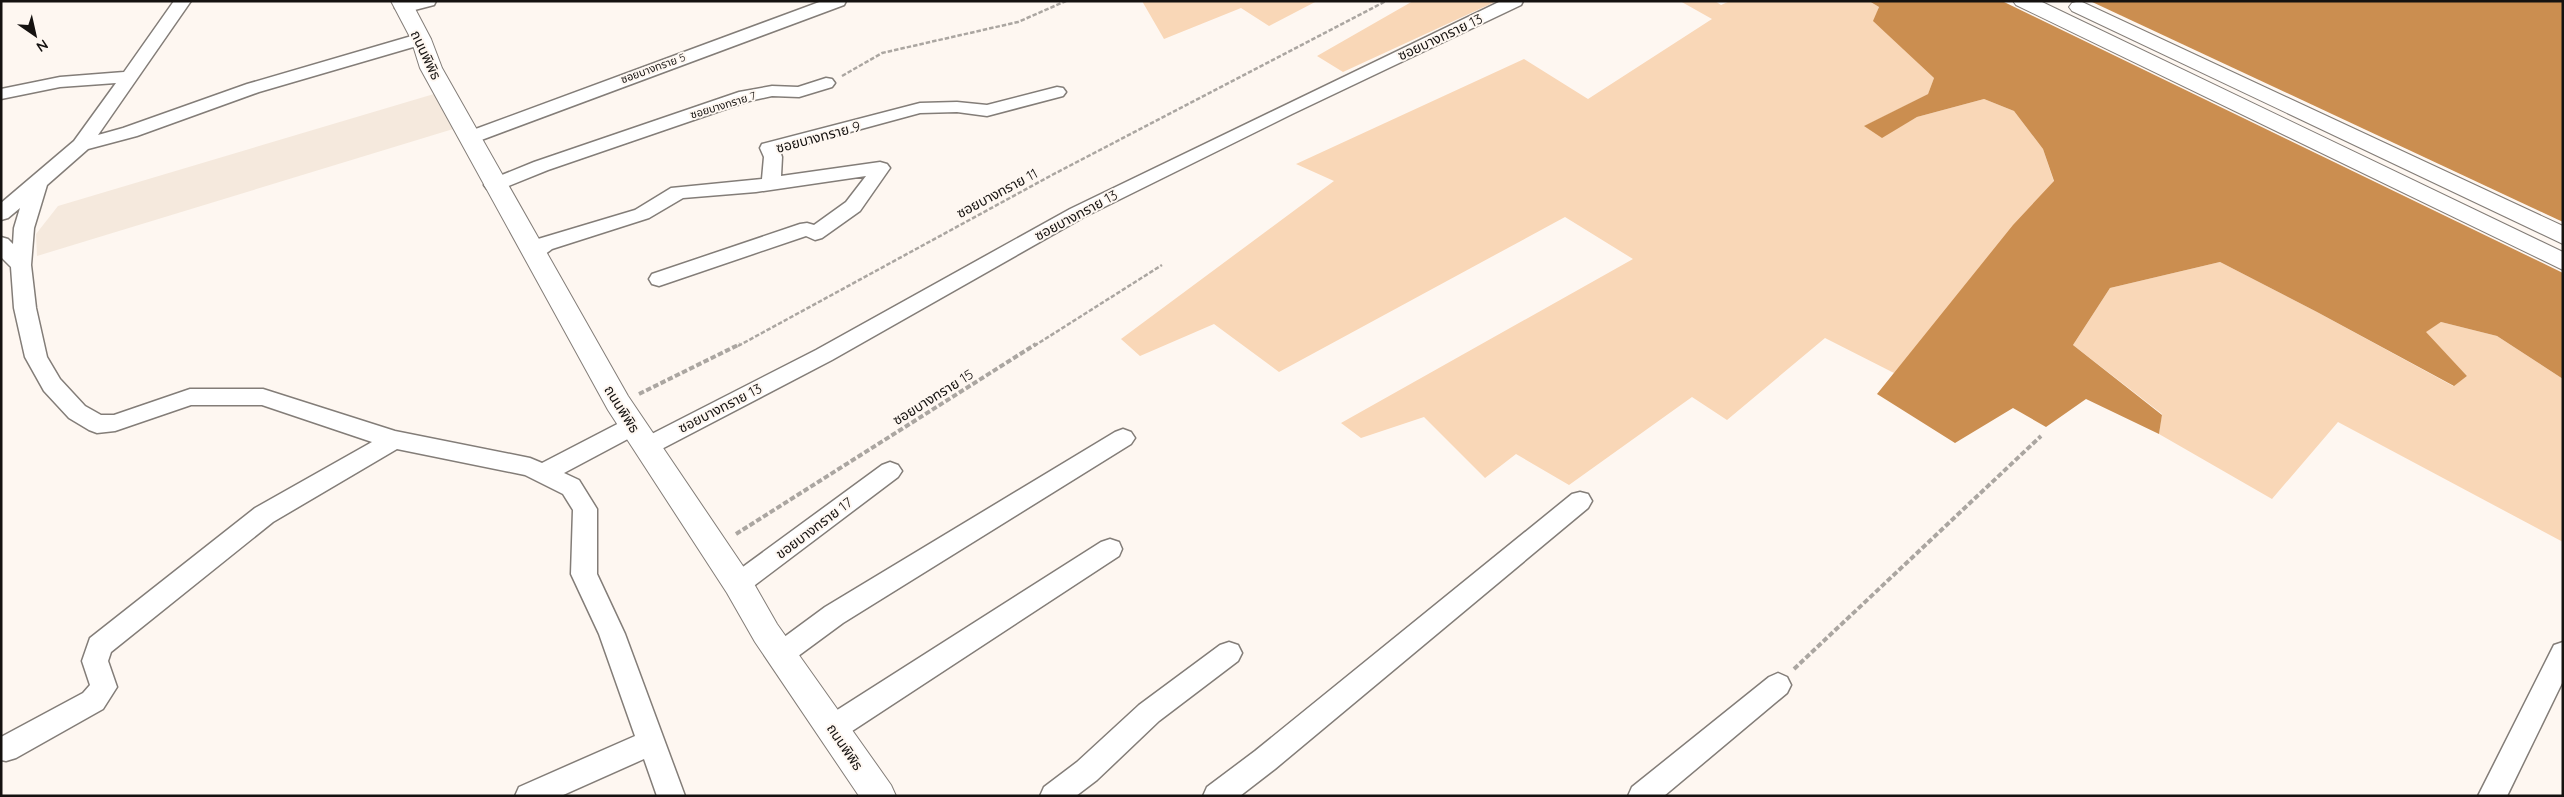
<svg xmlns="http://www.w3.org/2000/svg" width="2564" height="797" font-family="Quicksand,'Noto Sans Thai',sans-serif">
	<style>
		.built { fill: #f5e9dd }
		.green { fill: #f9d7b7 }
		.water { fill: #cb8e50 }
		.pier { fill: #fef7f1 }
		.lines { fill: none; stroke-linecap: round; stroke-linejoin: round }
		.minor-casing { stroke: #837d78; stroke-width: 3 }
		.tertiary-casing { stroke: #837d78; stroke-width: 2 }
		.secondary-casing { stroke: #837d78; stroke-width: 2 }
		.path-far1 { stroke: #aba6a1; stroke-width: 2.5; stroke-dasharray: 4.5 2; stroke-linecap: butt }
		.path { stroke: #aba6a1; stroke-width: 4; stroke-dasharray: 5.5 2.5; stroke-linecap: butt }
		.minor { fill: #fff; fill-rule: evenodd }
		.tertiary { fill: #fff; fill-rule: evenodd }
		.secondary { fill: #fff; fill-rule: evenodd }
		.labels { text-anchor: middle; stroke-width: 4; stroke-linejoin: round; paint-order: stroke }
		.far-street-label { font-size: 11px; fill: #151210; stroke: #fef7f1 }
		.street-label { font-size: 14px; fill: #151210; stroke: #fef7f1 }
	</style>
	<rect width="100%" height="100%" fill="#fef7f1"/>
	<path class="built" d="M444,91L463,126L37,256L36,234L58,206Z"/>
	<path class="green" d="M1142,1H1317L1269,26L1241,8L1164,39Z
		M1413,1H1497L1343,72L1317,56Z
		M1680,1H1715L1721,5L1730,1H1869L1879,7L1874,21L1934,78L1928,94L1865,126L1882,137L1917,117L1984,99L2014,111L2043,149L2054,182L1894,373L1825,338L1727,420L1692,397L1569,485L1516,454L1485,478L1424,417L1361,438L1341,423L1633,259L1565,217L1279,372L1214,324L1140,356L1121,339L1334,181L1296,164L1524,59L1588,99L1712,19Z
		M2220,262L2317,312L2453,386L2467,376L2425,332L2441,322L2497,336L2563,379V542L2338,422L2272,499L2159,434L2162,414L2073,345L2110,288Z"/>
	<path class="water" d="M1869,1H2563V379L2497,336L2441,322L2426,332L2467,376L2454,386L2317,312L2220,262L2110,288L2073,345L2162,415L2159,434L2086,399L2046,427L2013,408L1955,443L1877,394L2013,225L2054,181L2043,149L2014,111L1984,99L1917,117L1882,138L1864,126L1928,94L1934,78L1873,21L1879,7Z"/>
	<path class="pier" d="M2002,1H2090L2563,222V273Z"/>
	<g class="lines">
		<g class="minor-casing">
			<path id="minor" d="M174,1H191L98,135L123,128L247,84L415,35H427L430,39L427,43L259,92L137,136L88,149L47,185L34,228L31,265L36,308L47,357L60,379L85,406L101,415H114L190,389H263L395,431L530,458L542,463L625,420L633,417L641,420L644,426L641,432L564,473L579,480L597,509V574L625,634L685,796H657L644,759L561,796H515L519,787L635,736L599,634L571,574L573,510L563,494L525,475L397,449L273,522L111,652L108,661L117,687L103,709L16,758L6,761L1,760V737L83,693L90,685L82,661L90,638L255,508L372,442L262,405H191L115,431L97,433L89,430L69,418L44,391L25,357L14,308L11,267L1,257V237L8,239L13,244L14,228L20,208L8,218L1,220V203L74,141L116,83L60,87L1,99V89L60,77L124,72Z
				M409,1H436L434,5L403,13L395,8L397,4Z
				M822,1H846L844,5L476,142H462L460,138L462,134Z
				M1501,1H1523L1521,5L1292,114L1084,217L832,360L654,453L646,456L638,453L634,447L638,441L816,350L1070,209Z
				M826,78L832,79L835,83L832,87L799,97L772,96L749,101L548,170L501,189H487L484,185L487,181L534,162L739,92L772,86L798,87Z
				M1057,87L1063,88L1066,92L1063,96L987,116L957,112L920,113L780,151L782,157L781,176L880,162L887,164L890,168L860,211L822,238L815,240L806,236L659,286L652,284L649,279L652,274L800,224L807,223L814,225L846,202L866,176L756,192L683,198L649,218L552,249C543,256 537,261 526,258L523,253L538,239L635,210L671,188L762,179L764,157L760,148L762,144L920,103L957,102L987,105Z
				M1123,429L1131,432L1135,438L1131,444L843,623L790,662L781,665L772,662L768,654L772,646L825,607L1115,432Z
				M890,462L898,465L902,471L898,477L747,591L738,594L729,591L725,584L729,577L882,465Z
				M1580,492L1588,494L1592,501L1588,508L1275,769L1240,796H1203L1207,787L1255,751L1572,494Z
				M1110,539L1119,542L1122,549L1119,556L843,737L833,740L823,737L819,728L823,719L1101,542Z
				M1229,642L1238,645L1242,653L1238,661L1159,721L1097,780L1076,796H1040L1044,787L1077,762L1139,705L1220,645Z
				M2563,642V681L2507,796H2478L2554,645Z
				M1778,673L1787,677L1791,685L1787,693L1664,796H1628L1632,787L1769,677Z"/>
		</g>
		<g class="tertiary-casing">
			<path id="tertiary" d="M391,1H411L431,39L442,68L628,396L749,575L777,624L891,785L896,796H859L755,642L727,593L608,410L420,68L411,39Z"/>
		</g>
		<g class="secondary-casing">
			<path id="secondary" d="M2013,1H2040L2563,252V270L2016,5Z
				M2080,1L2563,226V244L2072,11L2069,7L2072,3Z"/>
		</g>
		<path class="path-far1" d="M842,76L882,53L1018,22L1066,1
			M738,346L1052,175L1386,1
			M1034,346L1162,265"/>
		<path class="path" d="M639,394L740,344
			M736,534L1036,344
			M1794,669L2041,436"/>
		<use href="#minor" class="minor"/>
		<use href="#tertiary" class="tertiary"/>
		<use href="#secondary" class="secondary"/>
	</g>
	<g class="labels">
		<g class="far-street-label">
			<text transform="translate(653 68) rotate(-20)" y="4">ซอยบางทราย 5</text>
			<text transform="translate(723 105) rotate(-17)" y="4">ซอยบางทราย 7</text>
		</g>
		<g class="street-label">
			<text transform="translate(1440 37) rotate(-25)" y="5">ซอยบางทราย 13</text>
			<text transform="translate(426 55) rotate(65)" y="5">ถนนพิพิธ</text>
			<text transform="translate(818 137) rotate(-15)" y="5">ซอยบางทราย 9</text>
			<text transform="translate(997 193) rotate(-28)" y="5">ซอยบางทราย 11</text>
			<text transform="translate(1076 215) rotate(-28)" y="5">ซอยบางทราย 13</text>
			<text transform="translate(933 397) rotate(-32)" y="5">ซอยบางทราย 15</text>
			<text transform="translate(720 408) rotate(-27)" y="5">ซอยบางทราย 13</text>
			<text transform="translate(622 409) rotate(58)" y="5">ถนนพิพิธ</text>
			<text transform="translate(814 528) rotate(-37)" y="5">ขอยบางทราย 17</text>
			<text transform="translate(845 747) rotate(56)" y="5">ถนนพิพิธ</text>
		</g>
	</g>
	<rect width="2564" height="797" fill="none" stroke="#151210" stroke-width="5"/>
	<g transform="translate(35 35) rotate(146)" stroke="#fef7f1" stroke-width="4" paint-order="stroke">
	<path d="M0-4L9 19L0 12L-9 19Z" fill="#151210"/>
	<text y="-8" font-size="14" font-weight="bold" text-anchor="middle" fill="#151210">N</text>
	</g>
</svg>
